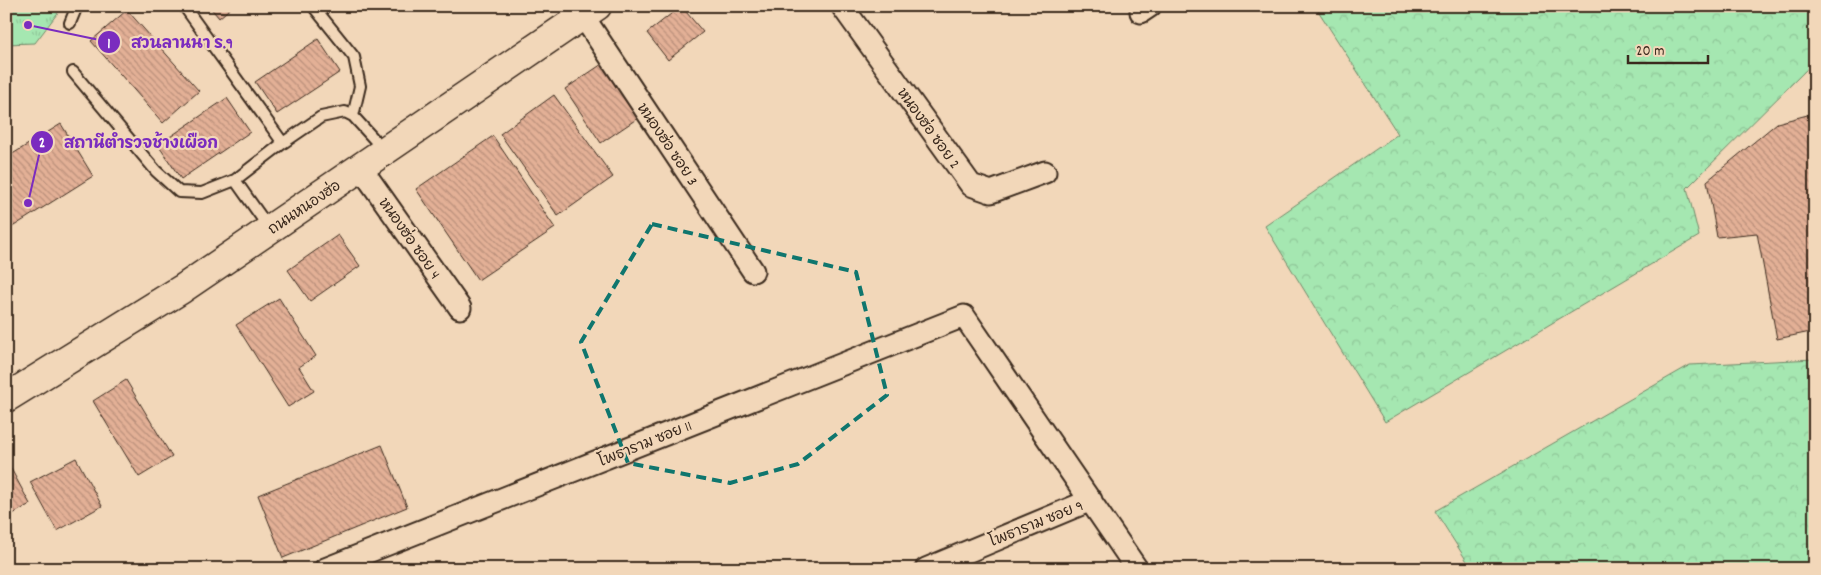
<svg xmlns="http://www.w3.org/2000/svg" width="1821" height="575" font-family="Dekko,'Playpen Sans Thai',sans-serif">
	<style>
		.forest { fill: url(#forest-crowns); stroke: #708868 }
		.park { fill: url(#park-tufts); stroke: #708868 }
		.building { fill: url(#building-back-hatch); stroke: #3b2a1e }
		.lines { fill: none; stroke-linecap: round; stroke-linejoin: round }
		.lane-casing { stroke: #3b2a1e; stroke-width: 14 }
		.street-casing { stroke: #3b2a1e; stroke-width: 25 }
		.secondary-casing { stroke: #3b2a1e; stroke-width: 31 }
		.lane { stroke: #f2d7b9; stroke-width: 10 }
		.street { stroke: #f2d7b9; stroke-width: 21 }
		.secondary { stroke: #f2d7b9; stroke-width: 28 }
		.marked { fill: none; stroke: #0f766e; stroke-width: 4; stroke-dasharray: 10 6; stroke-linejoin: round }
		.labels { text-anchor: middle; stroke-width: 4.5; stroke-linejoin: round; paint-order: stroke }
		.street-label { font-size: 15px; fill: #3b2a1e; stroke: #f2d7b9 }
		.leader { fill: none; stroke: #7b2cbf; stroke-width: 2 }
		.callout-dot { fill: #7b2cbf; stroke: #f2d7b9; stroke-width: 2 }
		.mark-label { font-size: 15px; text-anchor: middle; font-weight: bold; fill: #fff }
		.callout-label { font-size: 16px; text-anchor: middle; font-weight: bold; fill: #7b2cbf; stroke: #f2d7b9; stroke-width: 4.5; stroke-linejoin: round; paint-order: stroke }
	</style>
	<defs>
		<pattern id="forest-crowns" width="20" height="18" patternUnits="userSpaceOnUse" patternTransform="scale(1.25)"><rect width="20" height="18" fill="#a5e7b1"/><path d="M2 6a3 3 0 1 1 6 0M12 15a3 3 0 1 1 6 0" fill="none" stroke="#8fc698"/></pattern>
		<pattern id="park-tufts" width="24" height="20" patternUnits="userSpaceOnUse" patternTransform="scale(1.25)"><rect width="24" height="20" fill="#a5e7b1"/><path d="M3 7l-1-3M5 7V3M7 7l1-3M15 17l-1-3M17 17v-4M19 17l1-3" fill="none" stroke="#8fc698"/></pattern>
		<pattern id="building-back-hatch" width="6" height="6" patternUnits="userSpaceOnUse" patternTransform="scale(1.25)"><rect width="6" height="6" fill="#e3b096"/><path d="M-1 5l2 2M0 0l6 6M5-1l2 2" fill="none" stroke="#b98f7a"/></pattern>
	</defs>
	<rect width="100%" height="100%" fill="#f2d7b9"/>
	<filter id="ink" filterUnits="userSpaceOnUse"><feTurbulence type="fractalNoise" baseFrequency=".02" numOctaves="2"/><feDisplacementMap in="SourceGraphic" scale="10" xChannelSelector="R" yChannelSelector="G"/><feConvolveMatrix kernelMatrix="1 2 1 2 8 2 1 2 1" color-interpolation-filters="sRGB"/></filter>
	<g filter="url(#ink)">
		<path class="forest" d="M1315,6H1815V61L1687,188L1699,236L1385,422L1265,226L1398,134Z
			M1815,359V569H1465L1470,566L1435,511L1690,365Z"/>
		<path class="park" d="M6,6H63L35,43L6,44Z"/>
		<path class="building" d="M209,6H233L219,18Z
			M681,6L703,32L668,60L647,33Z
			M127,10L199,91L163,123L91,41Z
			M318,39L340,72L277,114L255,82Z
			M605,62L641,116L601,143L565,89Z
			M554,95L613,177L558,216L500,134Z
			M227,98L250,132L181,179L158,145Z
			M1815,113V331L1777,339L1757,233L1717,237L1707,181L1777,123Z
			M61,124L93,176L6,231V158Z
			M493,136L555,228L478,280L416,189Z
			M338,235L360,266L310,301L288,270Z
			M279,298L316,356L299,367L314,391L288,407L236,325Z
			M126,380L172,457L139,477L93,401Z
			M382,445L407,507L283,558L258,495Z
			M76,458L102,506L57,531L30,482Z
			M9,465L30,504L6,518V467Z"/>
		<g class="lines">
			<g class="lane-casing">
				<path id="lane" d="M184,6L283,143
					M313,6L354,57L360,86L353,116
					M70,23L77,6
					M73,72L156,171L179,192L202,193L235,180L283,143L321,117L345,112L353,116L383,149
					M235,180L269,228"/>
			</g>
			<g class="street-casing">
				<path id="street" d="M842,6L971,185L991,192L1045,172
					M1141,12L1150,6
					M583,16L753,271
					M361,168L460,308
					M325,569L964,316L1137,569
					M926,569L1091,500"/>
			</g>
			<g class="secondary-casing">
				<path id="secondary" d="M6,398L182,289L597,6"/>
			</g>
			<use href="#lane" class="lane"/>
			<use href="#street" class="street"/>
			<use href="#secondary" class="secondary"/>
		</g>
	</g>
	<path class="marked" d="M652,224L856,272L887,395L798,464L730,483L628,463L581,342Z"/>
	<g class="labels">
		<g class="street-label">
			<text transform="translate(929 128) rotate(54)" y="5">หนองฮ่อ ซอย 2</text>
			<text transform="translate(668 144) rotate(56)" y="5">หนองฮ่อ ซอย 3</text>
			<text transform="translate(304 207) rotate(-34)" y="5">ถนนหนองฮ่อ</text>
			<text transform="translate(410 238) rotate(55)" y="5">หนองฮ่อ ซอย 4</text>
			<text transform="translate(645 443) rotate(-22)" y="5">โพธาราม ซอย 11</text>
			<text transform="translate(1036 523) rotate(-22)" y="5">โพธาราม ซอย 9</text>
		</g>
	</g>
	<path class="leader" d="M28 25L109 42M28 203L42 142"/>
	<g class="callout-dot">
		<circle cx="28" cy="25" r="5"/>
		<circle cx="28" cy="203" r="5"/>
		<circle cx="109" cy="42" r="12"/>
		<circle cx="42" cy="142" r="12"/>
	</g>
	<g class="mark-label">
		<text x="109" y="48">1</text>
		<text x="42" y="147">2</text>
	</g>
	<g class="callout-label">
		<text x="182" y="48">สวนลานนา ร.9</text>
		<text x="141" y="148">สถานีตำรวจช้างเผือก</text>
	</g>
	<rect width="1821" height="575" fill="none" stroke="#f2d7b9" stroke-width="25"/>
	<rect x="12" y="12" width="1796" height="550" fill="none" stroke="#3b2a1e" stroke-width="2" filter="url(#ink)"/>
	<path d="M1628 55v8h80v-8" fill="none" stroke="#3b2a1e" stroke-width="2.5"/>
	<text x="1636" y="55" font-size="15" fill="#3b2a1e" stroke="#f2d7b9" stroke-width="4" paint-order="stroke">20 m</text>
</svg>
